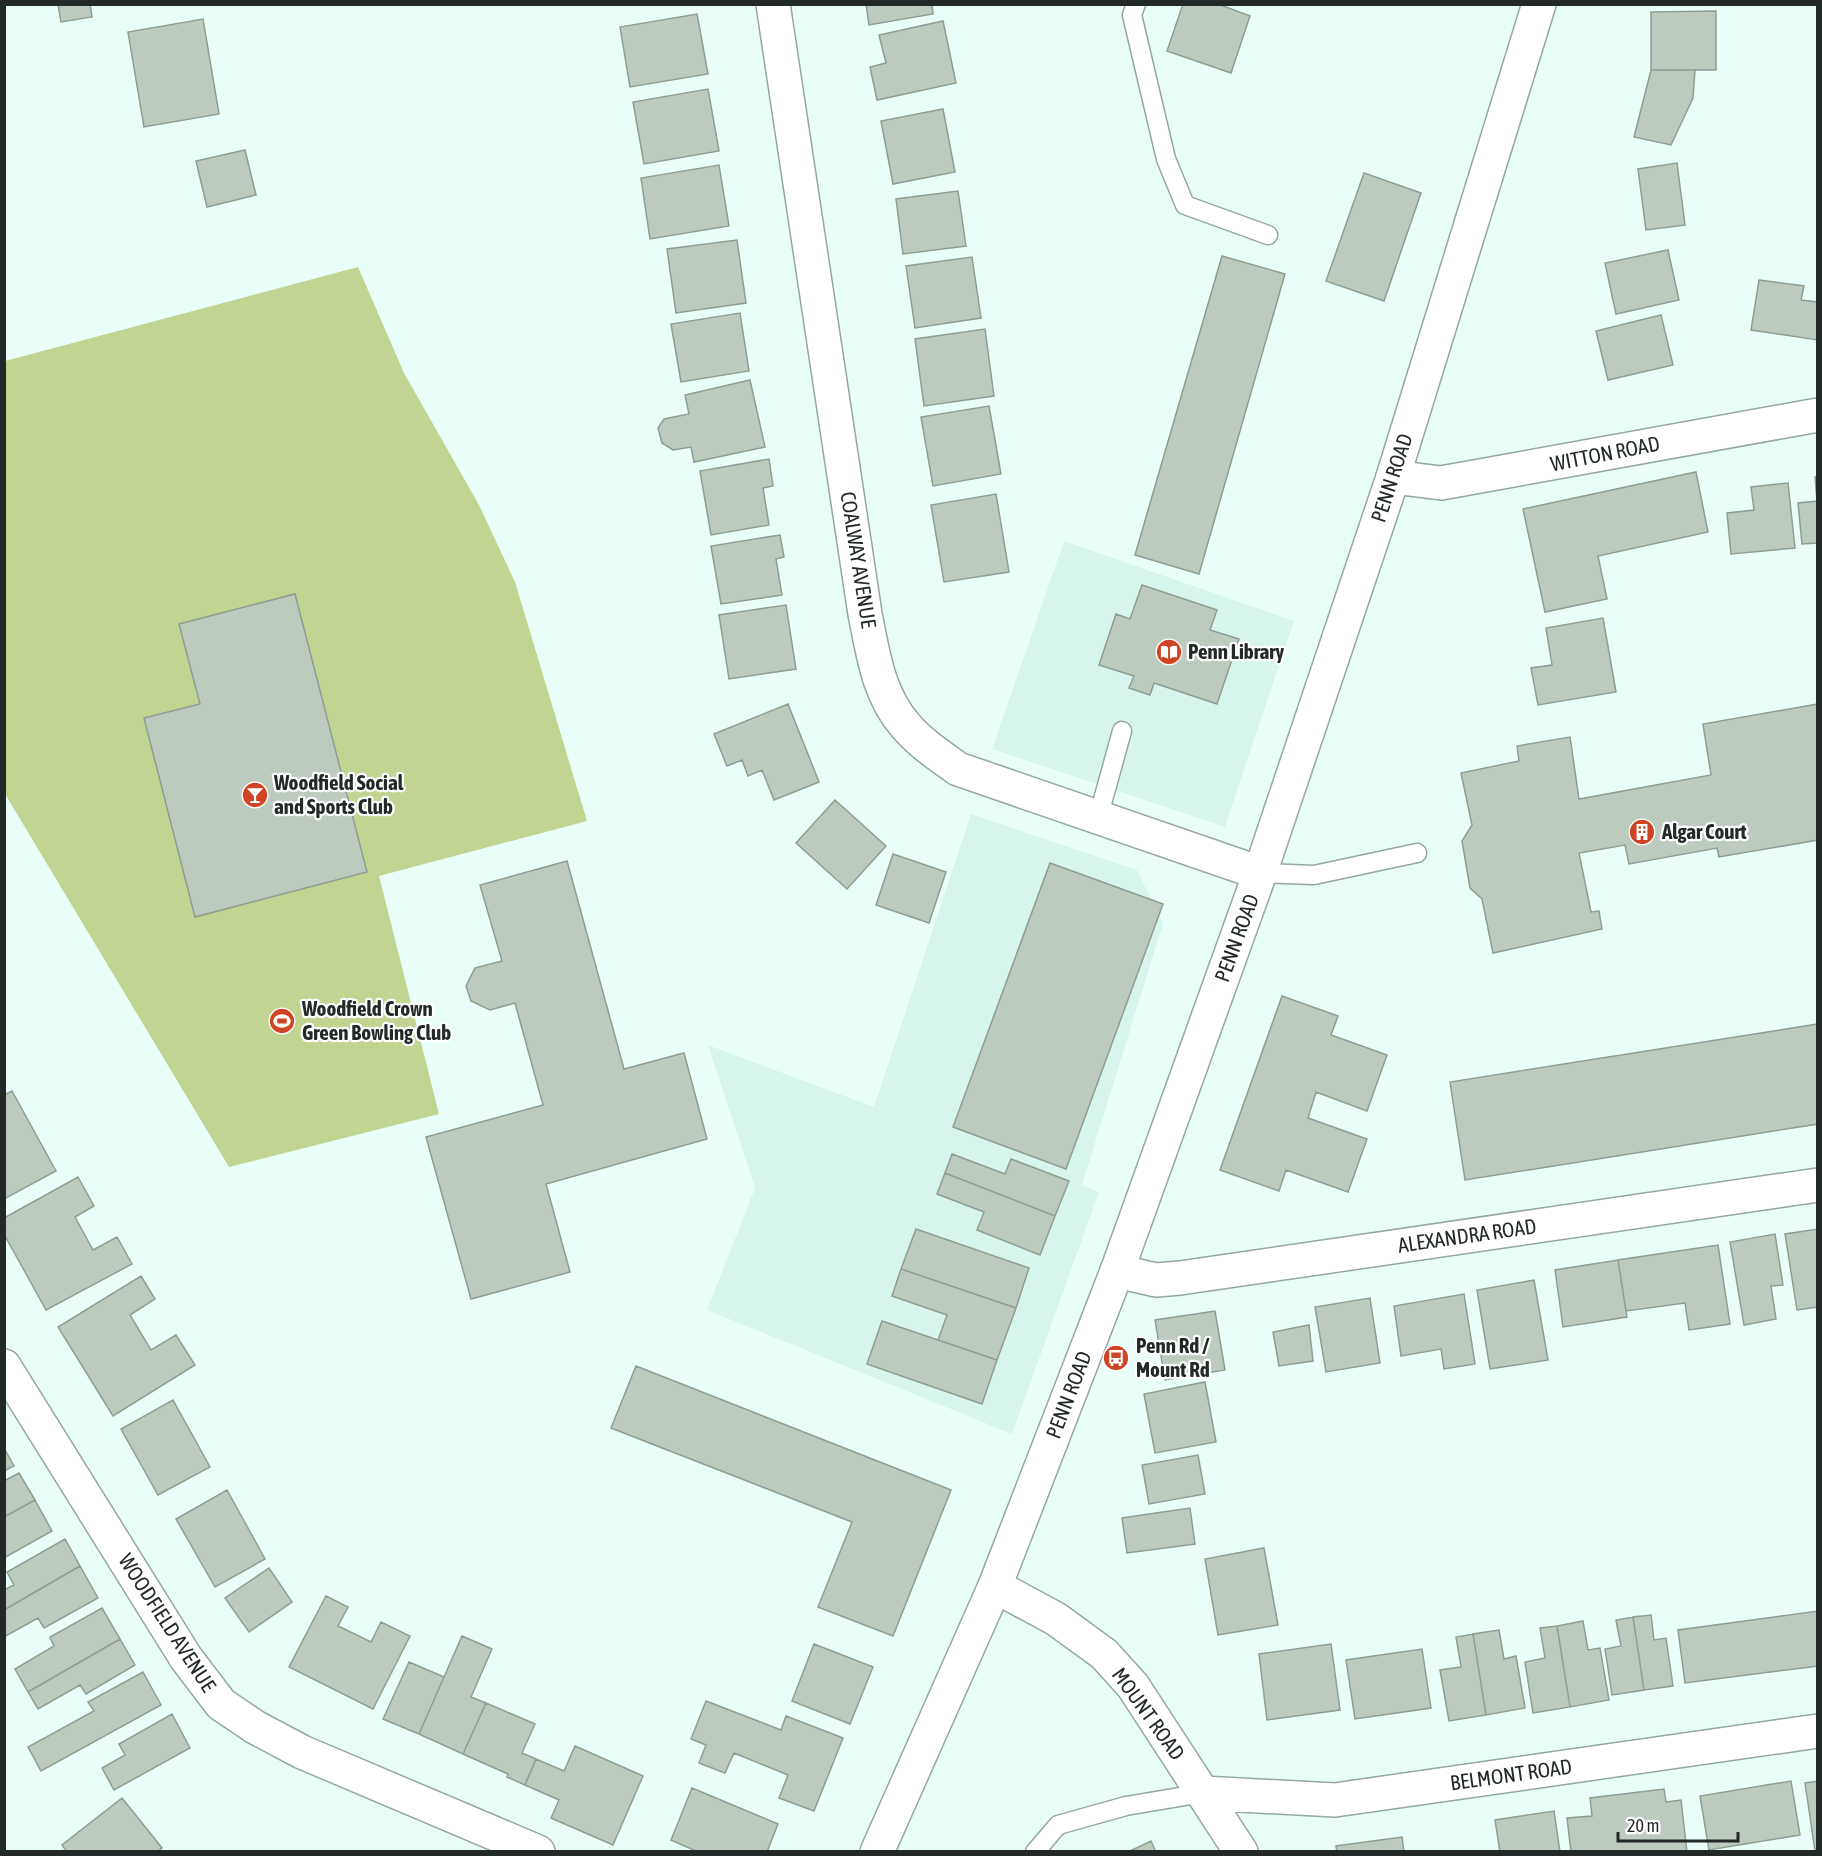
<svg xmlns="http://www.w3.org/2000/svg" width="1822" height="1856" font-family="'Asap Condensed',sans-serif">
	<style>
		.built { fill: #d8f5ed }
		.green { fill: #c2d491 }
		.building { fill: #bdcbbf; stroke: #909d92; stroke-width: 1.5 }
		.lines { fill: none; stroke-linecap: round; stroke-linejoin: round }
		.service-casing { stroke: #95a7a2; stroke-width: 21 }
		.minor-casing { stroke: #95a7a2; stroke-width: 36 }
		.trunk-casing { stroke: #95a7a2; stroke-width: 36 }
		.service { stroke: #fff; stroke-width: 18 }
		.minor { stroke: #fff; stroke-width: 33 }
		.trunk { stroke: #fff; stroke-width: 33 }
		.labels { text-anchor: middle; stroke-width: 4.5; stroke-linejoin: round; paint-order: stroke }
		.street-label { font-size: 21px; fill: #222927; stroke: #fff }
		.poi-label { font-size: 21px; font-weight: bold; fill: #222927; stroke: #fff; text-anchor: start }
	</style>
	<rect width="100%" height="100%" fill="#eafef9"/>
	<path class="built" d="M1064,541L1294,621L1225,827L992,749Z
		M971,814L1137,870L1163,924L1082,1185L1099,1192L1012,1434L707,1310L755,1188L708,1045L874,1107Z"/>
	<path class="green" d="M358,267L404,373L479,505L515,582L587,821L379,876L439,1114L229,1167L5,794V361Z"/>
	<path class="building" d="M58,4H90L92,17L61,22Z
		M866,4H932L933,14L869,25Z
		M1183,4H1218L1250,16L1231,73L1167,51Z
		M1716,11V70H1651V12Z
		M697,14L708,74L630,87L620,27Z
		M203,19L219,114L144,127L128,32Z
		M943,21L956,83L877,100L870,67L886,63L879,35Z
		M1651,70H1695L1693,98L1671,145L1634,137Z
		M708,89L719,151L644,164L633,102Z
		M943,109L955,172L893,184L881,121Z
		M245,150L256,195L207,207L196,161Z
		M1677,163L1685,225L1646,230L1638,169Z
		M719,165L729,226L650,239L641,178Z
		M1364,173L1421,193L1384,301L1326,281Z
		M958,191L966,246L903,254L896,199Z
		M737,240L746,303L676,313L667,249Z
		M1668,250L1679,300L1616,314L1605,263Z
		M1222,256L1285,274L1199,574L1135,555Z
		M972,257L981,318L915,328L906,266Z
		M1759,280L1804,286L1801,300L1818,302V340L1751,330Z
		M740,313L749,371L681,382L671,324Z
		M1661,315L1673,365L1608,380L1596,331Z
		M985,329L994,396L924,406L915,339Z
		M750,380L765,447L694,462L691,447L673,450L662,443L658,428L664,419L689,414L685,395Z
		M989,406L1001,474L933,486L921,417Z
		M769,459L773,486L763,488L769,525L711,535L700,471Z
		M1696,472L1708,532L1598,556L1607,599L1545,612L1523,509Z
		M1815,477H1818V543L1802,544L1798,503L1817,501Z
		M1788,483L1795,548L1731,554L1727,513L1754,510L1751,487Z
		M996,494L1009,572L944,582L931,505Z
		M780,535L784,557L776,559L782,595L721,604L711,546Z
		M1142,585L1217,610L1210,630L1239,639L1217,704L1154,683L1150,695L1129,688L1134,676L1099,665L1116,614L1130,619Z
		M295,594L367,872L195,917L144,718L200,704L179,624Z
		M786,605L796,669L729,679L719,615Z
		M1603,618L1616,692L1538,705L1531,668L1552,665L1546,628Z
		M788,704L819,782L774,800L762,770L748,776L742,760L727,766L714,734Z
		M1818,704V840L1719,857L1717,848L1629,864L1625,845L1579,853L1591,912L1599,911L1602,929L1493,953L1482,899L1470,888L1462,841L1472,825L1461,773L1519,761L1517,746L1570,737L1579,799L1711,775L1703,724Z
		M835,800L886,846L847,889L796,843Z
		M893,854L946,872L929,923L876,905Z
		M567,861L624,1069L684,1053L707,1139L546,1184L570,1272L471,1299L426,1137L543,1105L515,1003L490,1010L471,1001L466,986L475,968L502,961L480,885Z
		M1050,863L1163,904L1066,1169L953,1127Z
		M1282,996L1338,1016L1331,1035L1387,1055L1367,1111L1316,1092L1308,1118L1367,1139L1348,1192L1286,1170L1279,1191L1220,1170Z
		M1818,1024V1124L1465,1180L1450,1082Z
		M12,1091L56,1171L4,1199V1095Z
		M952,1154L1005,1174L1011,1159L1069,1181L1055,1216L945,1173Z
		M945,1173L1055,1216L1040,1255L977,1230L984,1212L937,1194Z
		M78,1177L94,1206L75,1217L93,1250L117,1237L132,1264L46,1310L4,1234V1218Z
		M916,1229L1029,1268L1016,1308L901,1269Z
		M1818,1229V1307L1797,1310L1785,1234Z
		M1775,1234L1783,1285L1771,1286L1776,1319L1744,1325L1730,1242Z
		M1718,1245L1730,1324L1689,1330L1685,1303L1626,1311L1618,1260Z
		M1618,1260L1627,1317L1563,1327L1555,1270Z
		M901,1269L1016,1308L997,1360L938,1340L947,1315L892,1296Z
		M141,1276L155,1299L130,1315L151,1350L176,1335L195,1365L113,1416L58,1327Z
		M1534,1280L1548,1360L1490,1369L1477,1290Z
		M1464,1294L1475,1364L1444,1369L1441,1349L1401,1356L1394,1306Z
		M1370,1298L1380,1363L1326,1372L1315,1307Z
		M1215,1311L1225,1370L1165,1380L1155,1320Z
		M882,1321L997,1360L982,1404L867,1364Z
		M1309,1325L1313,1361L1279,1366L1273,1332Z
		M636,1366L951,1490L893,1636L818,1607L852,1522L611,1428Z
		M1205,1382L1216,1442L1155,1453L1144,1394Z
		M173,1400L210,1467L158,1495L121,1429Z
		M4,1448L14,1466L4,1471Z
		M1198,1455L1205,1494L1149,1504L1142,1465Z
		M19,1473L35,1500L4,1517V1481Z
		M227,1490L265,1559L215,1587L176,1519Z
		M35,1500L52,1531L4,1558V1517Z
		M1190,1508L1195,1544L1127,1553L1122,1518Z
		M65,1539L80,1566L4,1610V1590L14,1585L7,1572Z
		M1264,1548L1278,1625L1218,1635L1205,1559Z
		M80,1566L98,1598L44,1628L38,1618L4,1637V1610Z
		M269,1568L292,1602L249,1632L225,1598Z
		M326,1596L348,1607L338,1626L371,1642L381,1622L410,1636L373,1709L289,1667Z
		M102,1608L120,1639L28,1692L15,1669L54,1646L50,1637Z
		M1818,1611V1666L1685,1683L1678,1630Z
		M1651,1615L1654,1640L1666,1638L1673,1686L1644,1690L1633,1617Z
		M1633,1617L1644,1690L1612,1695L1605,1649L1621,1646L1616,1620Z
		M1583,1621L1588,1650L1600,1648L1609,1700L1570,1707L1557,1626Z
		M1557,1626L1570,1707L1533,1713L1525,1662L1545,1658L1540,1628Z
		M1499,1630L1504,1659L1516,1656L1525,1708L1486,1715L1473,1634Z
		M1473,1634L1486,1715L1449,1721L1440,1670L1461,1667L1456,1637Z
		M462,1636L492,1649L471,1697L486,1703L463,1754L419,1734Z
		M120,1639L135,1665L86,1694L80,1685L38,1709L28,1692Z
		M814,1644L873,1667L850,1724L792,1701Z
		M1331,1644L1340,1710L1267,1720L1259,1654Z
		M1422,1649L1431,1708L1355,1719L1346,1660Z
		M409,1662L444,1677L419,1734L383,1719Z
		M143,1672L161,1705L41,1771L28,1747L94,1711L88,1702Z
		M706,1701L781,1730L786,1716L843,1738L814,1811L779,1798L788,1775L734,1753L725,1773L699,1763L706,1745L691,1739Z
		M486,1703L535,1724L522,1753L536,1759L525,1785L507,1777L508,1774L463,1754Z
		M172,1714L190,1748L114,1790L102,1768L125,1755L119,1744Z
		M575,1746L643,1776L613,1845L551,1818L559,1800L525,1785L536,1759L564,1771Z
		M1791,1781L1800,1835L1709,1850L1700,1796Z
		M1818,1781V1851H1815L1805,1783Z
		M692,1788L778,1824L767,1852H698L671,1840Z
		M1664,1789L1666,1802L1681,1800L1687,1852H1571L1567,1818L1592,1816L1590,1798Z
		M122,1798L162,1848L157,1852H67L62,1845Z
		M1554,1811L1560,1852H1500L1495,1820Z
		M1402,1837L1404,1852H1337L1336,1846Z
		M1151,1841L1156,1852H1128Z"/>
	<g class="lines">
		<g class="service-casing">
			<path id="service" d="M1136,4L1132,15L1166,159L1185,205L1268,235
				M1098,818L1122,731
				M1260,873L1314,875L1417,853
				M1035,1852L1058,1825L1126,1806L1203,1793"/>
		</g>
		<g class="minor-casing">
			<path id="minor" d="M773,4L865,614C873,653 878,694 905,725C920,743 940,756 958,769L1260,873
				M1393,477L1441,483L1818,415
				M1117,1271L1156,1280L1180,1278L1818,1185
				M4,1366L186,1658L221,1704L255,1727L302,1752L538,1852
				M995,1586L1056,1619L1104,1654L1133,1686L1241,1852
				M1203,1793L1335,1800L1818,1731"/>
		</g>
		<g class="trunk-casing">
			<path id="trunk" d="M877,1852L995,1586L1117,1271L1260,873L1393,477L1539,4"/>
		</g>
		<use href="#service" class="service"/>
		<use href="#minor" class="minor"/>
		<use href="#trunk" class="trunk"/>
	</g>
	<defs>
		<g id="library-disc" transform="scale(1.35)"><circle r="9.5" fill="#ce4425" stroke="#fff"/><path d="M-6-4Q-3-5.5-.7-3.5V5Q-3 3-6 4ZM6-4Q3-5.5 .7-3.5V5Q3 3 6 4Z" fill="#fff"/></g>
		<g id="bar-disc" transform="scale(1.35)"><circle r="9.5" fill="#ce4425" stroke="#fff"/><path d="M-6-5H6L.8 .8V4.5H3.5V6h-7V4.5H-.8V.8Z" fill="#fff"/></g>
		<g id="building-disc" transform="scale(1.35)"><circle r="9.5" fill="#ce4425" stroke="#fff"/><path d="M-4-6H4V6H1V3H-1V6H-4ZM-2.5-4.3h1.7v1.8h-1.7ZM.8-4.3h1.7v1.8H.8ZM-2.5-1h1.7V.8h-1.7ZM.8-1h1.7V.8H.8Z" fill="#fff"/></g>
		<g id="stadium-disc" transform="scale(1.35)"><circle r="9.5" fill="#ce4425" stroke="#fff"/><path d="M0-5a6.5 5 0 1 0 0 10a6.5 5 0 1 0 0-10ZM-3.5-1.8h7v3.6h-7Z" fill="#fff"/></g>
		<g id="bus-disc" transform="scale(1.35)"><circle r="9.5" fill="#ce4425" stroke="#fff"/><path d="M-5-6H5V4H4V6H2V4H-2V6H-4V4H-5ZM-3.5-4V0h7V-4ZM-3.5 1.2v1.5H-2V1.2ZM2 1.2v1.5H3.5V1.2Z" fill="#fff"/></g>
	</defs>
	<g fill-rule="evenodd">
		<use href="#library-disc" x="1169" y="652"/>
		<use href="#bar-disc" x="255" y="795"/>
		<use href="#building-disc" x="1642" y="832"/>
		<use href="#stadium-disc" x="282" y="1021"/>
		<use href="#bus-disc" x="1116" y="1358"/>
	</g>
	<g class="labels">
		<g class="street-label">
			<text transform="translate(1605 454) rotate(-11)" y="7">WITTON ROAD</text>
			<text transform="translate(1392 478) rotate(-72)" y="7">PENN ROAD</text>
			<text transform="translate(858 560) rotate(81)" y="7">COALWAY AVENUE</text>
			<text transform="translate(1237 938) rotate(-70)" y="7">PENN ROAD</text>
			<text transform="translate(1467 1236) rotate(-8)" y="7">ALEXANDRA ROAD</text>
			<text transform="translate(1069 1395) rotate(-69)" y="7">PENN ROAD</text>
			<text transform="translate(167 1623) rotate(57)" y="7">WOODFIELD AVENUE</text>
			<text transform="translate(1148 1714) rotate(54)" y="7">MOUNT ROAD</text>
			<text transform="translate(1511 1775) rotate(-8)" y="7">BELMONT ROAD</text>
		</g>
		<g class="poi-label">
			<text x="1188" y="659">Penn Library</text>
			<text x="274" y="790">Woodfield Social<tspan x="274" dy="24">and Sports Club</tspan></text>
			<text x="1662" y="839">Algar Court</text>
			<text x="302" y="1016">Woodfield Crown<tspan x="302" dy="24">Green Bowling Club</tspan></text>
			<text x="1136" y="1353">Penn Rd /<tspan x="1136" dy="24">Mount Rd</tspan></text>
		</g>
	</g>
	<rect width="1822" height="1856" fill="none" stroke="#222927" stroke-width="12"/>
	<path d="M1618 1832v9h120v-9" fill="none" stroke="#222927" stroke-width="3"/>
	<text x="1627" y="1832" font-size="18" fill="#222927" stroke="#ffffff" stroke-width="4.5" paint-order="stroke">20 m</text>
</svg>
